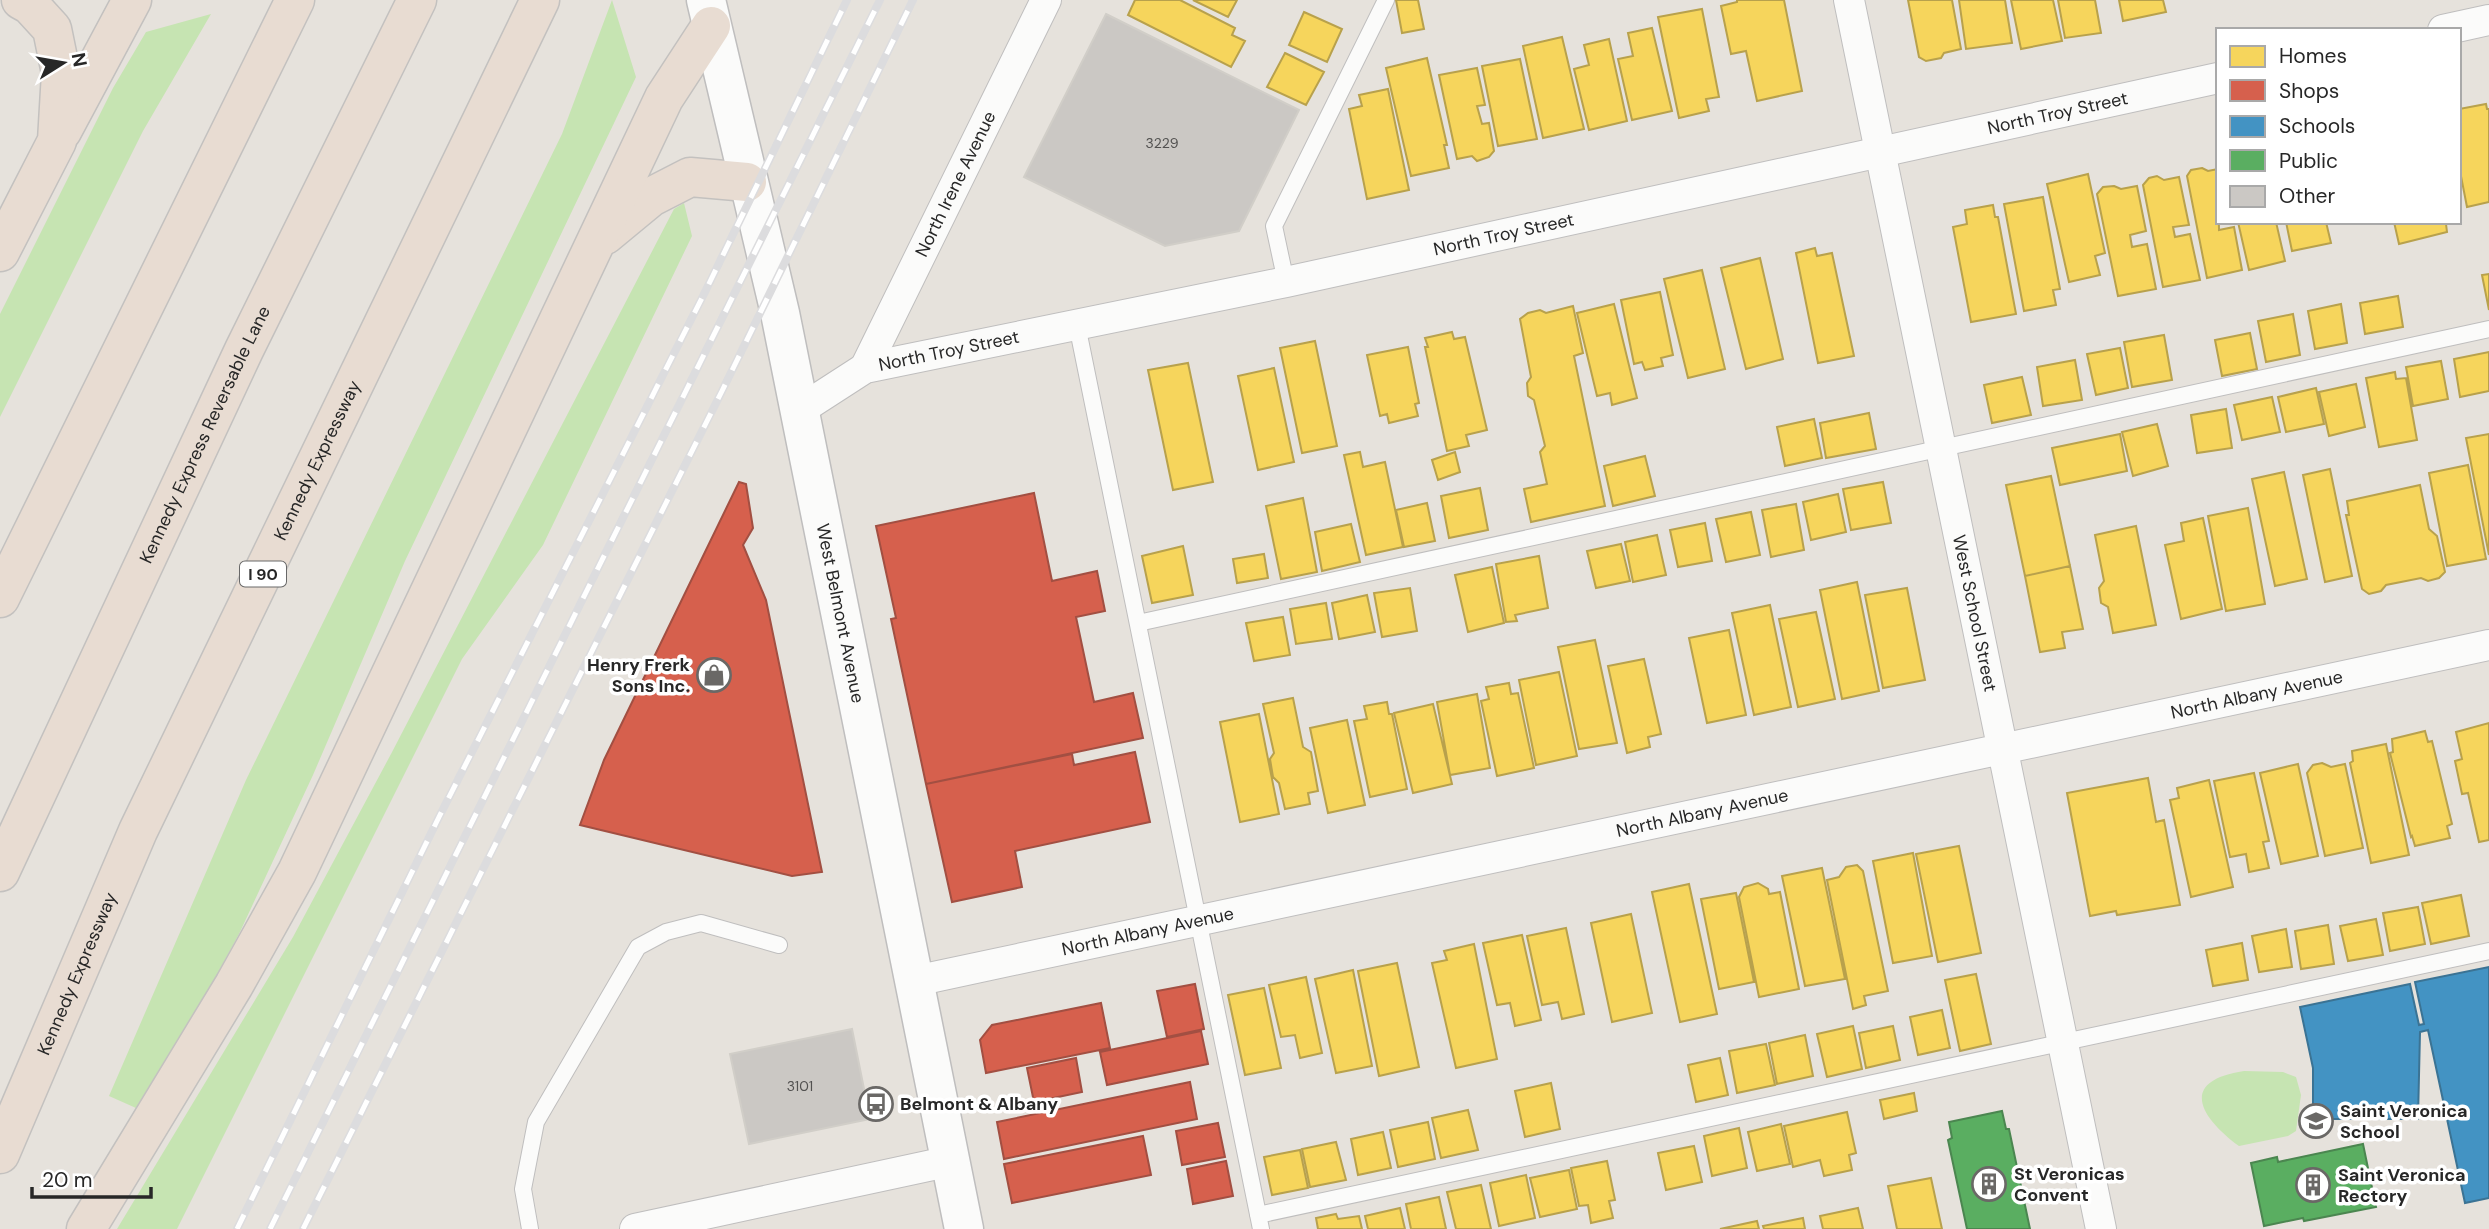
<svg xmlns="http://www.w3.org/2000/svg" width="2489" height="1229" font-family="'DM Sans',sans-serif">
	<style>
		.green { fill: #c6e4b2 }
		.homes { fill: #f6d55c; stroke: #b8a14c; stroke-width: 2 }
		.shops { fill: #d6604d; stroke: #a24f42; stroke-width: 2 }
		.schools { fill: #4393c3; stroke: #3b7394; stroke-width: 2 }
		.public { fill: #5aae61; stroke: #4b8650; stroke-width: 2 }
		.building { fill: #cbc8c4; stroke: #d1cec8; stroke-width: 2 }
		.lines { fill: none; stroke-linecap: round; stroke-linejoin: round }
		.service-casing { stroke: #bfbebe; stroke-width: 18 }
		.minor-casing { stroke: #bfbebe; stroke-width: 32 }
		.secondary-casing { stroke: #bfbebe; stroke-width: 41 }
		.motorway-casing { stroke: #c3c1bf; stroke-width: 41 }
		.service { stroke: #fbfbfa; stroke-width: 16 }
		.minor { stroke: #fbfbfa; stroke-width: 30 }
		.secondary { stroke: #fbfbfa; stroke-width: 38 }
		.motorway { stroke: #e8dcd2; stroke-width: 38 }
		.rail-casing { stroke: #dcdcde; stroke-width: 8 }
		.rail { stroke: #fff; stroke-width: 5; stroke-dasharray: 16; stroke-linecap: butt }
		.labels { text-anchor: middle; stroke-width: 7; stroke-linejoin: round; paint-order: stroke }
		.number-label { font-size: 14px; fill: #525150 }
		.shield { fill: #fff; stroke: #686868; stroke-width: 2 }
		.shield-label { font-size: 16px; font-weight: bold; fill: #272727 }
		.street-label { font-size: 18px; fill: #272727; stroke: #fff }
		.poi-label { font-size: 18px; font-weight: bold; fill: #272727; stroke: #fff; text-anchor: start }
	</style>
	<rect width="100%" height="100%" fill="#e6e2dc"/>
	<path class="green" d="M612,0L636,77L405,561L313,775L239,934L213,982L136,1108L109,1096L246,780L562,134Z
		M211,14L143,131L0,417V314L113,88L146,32Z
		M684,203L692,236L543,545L462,659L177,1229H117L293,937L391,754L674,209Z
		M2244,1071L2283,1072L2296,1077L2301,1095L2296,1131L2288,1136L2239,1146C2200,1117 2178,1081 2244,1071Z"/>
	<path class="homes" d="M1135,0H1180L1235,28L1232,35L1245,41L1231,67L1128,15Z
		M1193,0H1237L1228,17Z
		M1396,0H1418L1424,29L1402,33Z
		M1737,0H1784L1802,91L1757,101L1746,51L1731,54L1721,6L1737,2Z
		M1908,0H1952L1961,49L1944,53L1941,58L1926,61L1919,57Z
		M1959,0H2005L2012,43L1966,49Z
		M2011,0H2053L2062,41L2021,49Z
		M2058,0H2095L2101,33L2065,38Z
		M2119,0H2163L2166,12L2123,21Z
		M1702,9L1719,97L1706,99L1709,111L1679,118L1658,17Z
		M1304,12L1342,29L1327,62L1289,45Z
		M1652,28L1672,111L1632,120L1618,59L1633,56L1628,33Z
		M1562,37L1584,129L1543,138L1523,46Z
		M1609,39L1627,121L1589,130L1574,69L1589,65L1584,45Z
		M1285,53L1324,72L1306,105L1267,87Z
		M1427,58L1447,145H1444L1449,168L1411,176L1386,68Z
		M1520,59L1537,139L1498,146L1482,66Z
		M1477,68L1485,105L1477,106L1482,124L1489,123L1494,151L1489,157L1477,161L1472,156L1457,159L1439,75Z
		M1388,89L1409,190L1367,199L1349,109L1362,106L1359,95Z
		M2486,104L2487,109H2489V202L2467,207L2459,166V109Z
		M2202,168L2208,171L2218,169L2219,230L2234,227L2242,270L2207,278L2187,176L2191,170Z
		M2088,174L2105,253L2095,256L2100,275L2069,282L2047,184Z
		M2157,176L2164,180L2179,177L2189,225L2173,227L2175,237L2190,234L2200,280L2163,287L2143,185L2149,178Z
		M2114,186L2121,189L2137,186L2146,231L2130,235L2132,247L2147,244L2156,289L2118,296L2097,194L2103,187Z
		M2043,197L2060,289L2053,290L2056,305L2024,311L2004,204Z
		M1993,205L1995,217H1998L2016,314L1971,322L1953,227L1967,224L1965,210Z
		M2238,222H2276L2285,261L2249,270Z
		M2286,222H2326L2331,243L2292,251Z
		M2394,222H2449V224H2446L2447,232L2399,244Z
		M1815,248L1817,256L1832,253L1854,356L1818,363L1796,253Z
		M1760,258L1783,359L1746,369L1721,268Z
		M1702,270L1725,369L1688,378L1664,279Z
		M2489,274V310L2482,275Z
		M1660,292L1673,355L1661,358L1663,366L1645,370L1642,362L1634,364L1621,300Z
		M2398,296L2403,327L2365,334L2360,303Z
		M1614,304L1637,398L1612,405L1610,393L1597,396L1577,313Z
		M2341,304L2347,343L2315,349L2308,311Z
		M1573,306L1583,353L1574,356L1605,506L1531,522L1524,489L1547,484L1540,452L1545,446L1534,400L1528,396L1527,383L1531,377L1520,319L1528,313L1540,310L1546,313Z
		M2293,314L2300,355L2266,362L2258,321Z
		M1452,332L1454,339L1465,337L1487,430L1466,435L1469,446L1447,451L1425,347H1428L1425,338Z
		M2250,333L2257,369L2222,376L2215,340Z
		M2164,335L2172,380L2132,387L2124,342Z
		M1315,341L1337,446L1302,453L1280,348Z
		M1408,347L1419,403L1415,404L1418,416L1389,423L1387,414L1380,416L1367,355Z
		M2120,348L2128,388L2096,395L2087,354Z
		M2489,352V391L2460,397L2454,359Z
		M2075,360L2082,400L2043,406L2037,367Z
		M2441,361L2448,399L2413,406L2406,367Z
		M1188,363L1213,482L1173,490L1148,370Z
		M1274,368L1294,462L1258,470L1238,376Z
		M2395,372L2396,379L2406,378L2417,440L2379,447L2366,378Z
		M2022,377L2031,415L1992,423L1984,385Z
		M2356,384L2365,427L2329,436L2319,392Z
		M2316,388L2324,424L2286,432L2278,397Z
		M2272,397L2280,432L2242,440L2234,405Z
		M2226,409L2232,448L2197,453L2191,415Z
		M1869,413L1876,449L1826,458L1820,423Z
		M1814,419L1822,458L1785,466L1777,427Z
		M2157,424L2168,466L2133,476L2122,432Z
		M2120,434L2127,471L2060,485L2052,448Z
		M2489,434V555L2466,438Z
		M1360,452L1363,467L1385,462L1403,547L1366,555L1344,455Z
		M1455,452L1460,472L1438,480L1432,460Z
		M1645,456L1655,496L1613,506L1604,466Z
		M2468,465L2486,559L2447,566L2429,473Z
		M2330,469L2352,576L2325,582L2303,475Z
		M2284,472L2307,579L2275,586L2252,479Z
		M2051,476L2070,566L2025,576L2006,485Z
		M1883,482L1891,523L1851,530L1843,489Z
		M2420,485L2429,529L2437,536L2445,572L2439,578L2428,581L2421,578L2386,585L2381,591L2369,594L2362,589L2346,515H2349L2347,501Z
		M1480,488L1488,530L1449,538L1441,496Z
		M1838,494L1846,532L1811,540L1803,502Z
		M1303,498L1317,572L1281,579L1266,506Z
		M1427,503L1435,541L1404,547L1396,510Z
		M1796,504L1804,550L1771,557L1762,510Z
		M2248,508L2265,604L2226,611L2208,516Z
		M1751,512L1760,555L1726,562L1716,519Z
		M2203,518L2222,609L2181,619L2165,545L2184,541L2181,523Z
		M1705,523L1712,561L1678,567L1670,530Z
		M1351,524L1360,562L1322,571L1315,532Z
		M2136,526L2156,625L2113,633L2108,607L2101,603L2099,588L2104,581L2095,535Z
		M1657,535L1666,575L1633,582L1625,542Z
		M1621,544L1630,581L1596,588L1587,551Z
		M1183,546L1193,595L1152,603L1142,556Z
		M1264,554L1268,578L1237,583L1233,559Z
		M1539,556L1548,608L1515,615L1517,621L1506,622L1496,564Z
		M2070,566L2083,629L2062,632L2065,648L2040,652L2025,576Z
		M1492,567L1504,623L1468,632L1455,575Z
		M1857,582L1879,691L1842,699L1820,590Z
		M1410,588L1417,631L1382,637L1374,593Z
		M1907,588L1925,680L1883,688L1865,595Z
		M1367,595L1375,632L1339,639L1332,603Z
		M1326,603L1332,639L1296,644L1290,609Z
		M1770,605L1791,707L1754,715L1732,613Z
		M1816,612L1835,699L1798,707L1779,619Z
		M1283,617L1290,655L1254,661L1246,623Z
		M1729,630L1746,715L1707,723L1689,638Z
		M1595,640L1617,743L1579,749L1558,647Z
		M1644,659L1661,734L1648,737L1650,747L1627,753L1608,666Z
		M1559,672L1577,756L1536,765L1519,680Z
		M1509,683L1511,694L1518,693L1534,768L1497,776L1481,701L1489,699L1486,687Z
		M1477,694L1490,768L1450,775L1437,702Z
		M1293,698L1303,747L1311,752L1318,791L1308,793L1310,804L1285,809L1279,783L1273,777L1270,759L1274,753L1263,704Z
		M1387,702L1389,714H1392L1407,789L1370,797L1354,721L1367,719L1364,706Z
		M1433,704L1452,784L1413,793L1394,713Z
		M1259,714L1279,814L1240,822L1220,722Z
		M1347,720L1365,805L1328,813L1310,728Z
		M2489,723V840L2479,842L2468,793L2462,794L2455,761L2462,759L2456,732Z
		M2425,731L2428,742L2432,741L2452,824L2447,826L2450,838L2415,846L2412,836L2411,837L2390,753L2393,752L2392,739Z
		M2386,744L2409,855L2371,863L2350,763L2353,761L2352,751Z
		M2322,763L2331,767L2345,764L2363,848L2325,856L2307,773L2313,765Z
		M2298,764L2318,856L2281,864L2260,773Z
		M2254,773L2269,841L2263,842L2269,868L2249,872L2246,854L2230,857L2214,781Z
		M2148,778L2156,822L2164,820L2180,905L2117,915L2116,911L2090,916L2067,793Z
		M2209,780L2233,887L2191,897L2170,800L2179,798L2177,788Z
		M1959,846L1981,953L1938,962L1916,854Z
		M1913,853L1932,956L1893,963L1873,861Z
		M1857,865L1863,871L1888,991L1864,996L1866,1005L1853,1009L1827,880L1839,877L1846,867Z
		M1822,868L1845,979L1805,986L1782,876Z
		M1758,883L1768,889L1769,894L1780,892L1799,989L1759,997L1739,897L1744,887Z
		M1689,884L1717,1014L1680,1022L1652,892Z
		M1736,893L1754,982L1719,989L1701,899Z
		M2461,895L2469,936L2431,944L2422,903Z
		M2418,907L2425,944L2390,951L2383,913Z
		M1631,914L1652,1013L1612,1022L1591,923Z
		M2376,919L2383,955L2348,961L2340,926Z
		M2328,925L2334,964L2301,969L2295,931Z
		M1566,928L1584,1014L1562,1019L1558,1002L1542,1005L1527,936Z
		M2286,929L2292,967L2259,972L2252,936Z
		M1522,935L1541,1020L1515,1026L1510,1003L1497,1005L1483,943Z
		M2242,943L2248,980L2213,986L2206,950Z
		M1474,944L1497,1059L1456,1068L1432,963L1447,960L1444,951Z
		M1397,963L1419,1067L1379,1076L1358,971Z
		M1353,970L1372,1066L1336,1073L1315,979Z
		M1976,974L1991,1044L1960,1051L1945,980Z
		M1306,977L1322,1053L1300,1058L1295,1035L1281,1037L1269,985Z
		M1264,988L1281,1068L1245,1075L1228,995Z
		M1942,1010L1950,1048L1918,1055L1910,1017Z
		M1853,1026L1862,1069L1827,1077L1817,1034Z
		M1893,1026L1900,1060L1866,1068L1859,1033Z
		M1805,1035L1813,1076L1777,1084L1769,1043Z
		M1766,1044L1775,1085L1737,1093L1729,1051Z
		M1720,1058L1728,1095L1696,1102L1688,1065Z
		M1551,1083L1560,1129L1525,1137L1515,1091Z
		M1914,1093L1917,1111L1884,1119L1880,1100Z
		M1468,1110L1478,1150L1441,1158L1432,1118Z
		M1847,1112L1856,1153L1849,1155L1852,1170L1824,1176L1820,1160L1793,1167L1784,1126Z
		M1428,1122L1435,1159L1398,1167L1390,1130Z
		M1781,1124L1790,1164L1757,1171L1748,1132Z
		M1739,1128L1747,1168L1712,1176L1704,1136Z
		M1383,1132L1391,1168L1358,1175L1351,1139Z
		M1336,1142L1346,1180L1310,1187L1302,1149Z
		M1694,1146L1702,1182L1666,1190L1658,1153Z
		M1300,1150L1308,1188L1272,1195L1264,1157Z
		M1607,1161L1615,1200L1609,1201L1613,1218L1591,1223L1588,1205L1579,1206L1571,1168Z
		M1569,1170L1577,1209L1540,1217L1530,1178Z
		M1526,1175L1535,1218L1499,1226L1490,1183Z
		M1931,1178L1942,1229H1897L1888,1186Z
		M1481,1185L1491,1229H1456L1447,1192Z
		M1439,1197L1446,1229H1411L1406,1204Z
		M1400,1208L1405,1229H1368L1365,1216Z
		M1858,1208L1863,1229H1823L1820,1216Z
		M1336,1214L1338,1219L1359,1216L1362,1229H1318L1316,1218Z
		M1803,1218L1805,1229H1764L1763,1226Z
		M1757,1221L1759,1229H1720Z"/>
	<path class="shops" d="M739,482L746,484L753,528L743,545L766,600L822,872L792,876L580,825L604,760Z
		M1034,493L1052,581L1097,571L1105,611L1076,617L1094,702L1133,693L1143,738L926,784L891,619L896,618L876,526Z
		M1135,752L1150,822L1015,851L1022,887L952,902L926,784L1072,754L1074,765Z
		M1195,984L1204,1029L1167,1037L1157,991Z
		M1101,1003L1110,1048L986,1073L980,1040L992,1025Z
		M1201,1031L1208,1064L1107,1085L1100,1052Z
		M1076,1058L1082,1092L1034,1102L1027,1068Z
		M1190,1082L1197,1119L1004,1159L997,1122Z
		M1218,1123L1225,1157L1182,1165L1176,1131Z
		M1143,1136L1151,1175L1012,1203L1004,1164Z
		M1226,1161L1233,1196L1193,1204L1187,1169Z"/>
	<path class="schools" d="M2489,967V1198L2465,1203L2428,1030L2420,1032L2418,1119H2313V1068L2300,1007L2410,984L2419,1025L2424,1024L2415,982Z"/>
	<path class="public" d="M2002,1111L2006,1129H2009L2030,1229H1967L1948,1140L1952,1138L1949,1122Z
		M2363,1144L2376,1207L2304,1221L2303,1218L2264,1226L2251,1163L2277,1157L2278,1162Z"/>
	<path class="building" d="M1106,14L1299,110L1239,231L1165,246L1024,177Z
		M852,1029L870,1119L749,1144L730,1054Z"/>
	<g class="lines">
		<g class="service-casing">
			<path id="service" d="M1286,282L1274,226L1386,0
				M1077,325L1261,1229
				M1138,623L2489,329
				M1258,1215L2489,951
				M530,1229L523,1189L536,1122L638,947L666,932L701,923L779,945"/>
		</g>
		<g class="minor-casing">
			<g id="minor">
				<path id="s1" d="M1849,0L2101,1229"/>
				<path d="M2443,30L2489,20"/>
				<path id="s2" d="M865,368L1046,0"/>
				<path id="s3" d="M800,410L865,368L1286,282L2218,78"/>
				<path id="s4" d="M915,981L2489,645"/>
				<path d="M635,1229L951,1161"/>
			</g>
		</g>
		<g class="secondary-casing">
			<g id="secondary">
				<path id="s5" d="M706,0L780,313L964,1229"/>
			</g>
		</g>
		<g class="motorway-casing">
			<g id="motorway">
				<path d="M62,131L132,0"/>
				<path d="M605,235L651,197L690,177L747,182"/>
				<path d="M0,252L57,141L61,73L52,29L30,5L21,0"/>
				<path d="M0,598L295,0"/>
				<path id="s6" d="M0,872L244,350L417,0"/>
				<path id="s7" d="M0,1154L138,831L540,0"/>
				<path d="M86,1229L234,985L297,872L664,98L711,26"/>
			</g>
		</g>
		<use href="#service" class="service"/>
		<use href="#minor" class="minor"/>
		<use href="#secondary" class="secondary"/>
		<use href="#motorway" class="motorway"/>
		<g class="rail-casing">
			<path id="rail" d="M237,1229L439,817L704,294L847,0
				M270,1229L880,0
				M303,1229L722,391L913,0"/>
		</g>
		<use href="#rail" class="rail"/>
	</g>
	<defs>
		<g id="shop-ring" transform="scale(1.75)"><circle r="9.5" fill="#fff" stroke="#6a6866" stroke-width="1.5"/><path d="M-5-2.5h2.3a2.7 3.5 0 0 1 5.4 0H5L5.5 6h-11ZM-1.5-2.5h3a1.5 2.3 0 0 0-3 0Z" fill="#6a6866"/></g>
		<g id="bus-ring" transform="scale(1.75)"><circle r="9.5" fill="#fff" stroke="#6a6866" stroke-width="1.5"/><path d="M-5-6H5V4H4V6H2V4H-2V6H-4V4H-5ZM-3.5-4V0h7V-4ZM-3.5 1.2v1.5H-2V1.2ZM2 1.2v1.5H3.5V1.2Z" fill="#6a6866"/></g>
		<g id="school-ring" transform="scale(1.75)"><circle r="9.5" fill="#fff" stroke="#6a6866" stroke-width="1.5"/><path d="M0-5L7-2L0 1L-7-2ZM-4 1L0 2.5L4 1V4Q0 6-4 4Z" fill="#6a6866"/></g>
		<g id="building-ring" transform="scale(1.75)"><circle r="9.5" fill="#fff" stroke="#6a6866" stroke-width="1.5"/><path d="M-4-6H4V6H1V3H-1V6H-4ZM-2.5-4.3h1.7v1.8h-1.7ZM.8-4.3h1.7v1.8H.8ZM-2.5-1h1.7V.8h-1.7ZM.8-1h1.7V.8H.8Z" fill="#6a6866"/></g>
	</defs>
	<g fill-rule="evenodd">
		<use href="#shop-ring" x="714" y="675"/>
		<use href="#bus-ring" x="876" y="1104"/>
		<use href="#school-ring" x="2316" y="1121"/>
		<use href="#building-ring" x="1989" y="1184"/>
		<use href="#building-ring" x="2313" y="1185"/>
	</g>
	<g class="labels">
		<g class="number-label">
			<text x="1162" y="148">3229</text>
			<text x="800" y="1091">3101</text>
		</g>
		<rect class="shield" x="240" y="561.5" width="46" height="25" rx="5"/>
		<g class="shield-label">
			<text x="263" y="580">I 90</text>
		</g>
		<g class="street-label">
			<text dy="6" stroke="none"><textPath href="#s3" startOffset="1297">North Troy Street</textPath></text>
			<text dy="6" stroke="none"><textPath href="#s2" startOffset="205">North Irene Avenue</textPath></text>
			<text dy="6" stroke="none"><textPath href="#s3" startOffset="730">North Troy Street</textPath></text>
			<text dy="6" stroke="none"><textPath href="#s3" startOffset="163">North Troy Street</textPath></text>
			<text dy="6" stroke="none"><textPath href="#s6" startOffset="483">Kennedy Express Reversable Lane</textPath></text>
			<text dy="6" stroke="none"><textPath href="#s7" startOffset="763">Kennedy Expressway</textPath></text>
			<text dy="6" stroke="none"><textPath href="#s5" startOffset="628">West Belmont Avenue</textPath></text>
			<text dy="6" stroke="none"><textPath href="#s1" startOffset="626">West School Street</textPath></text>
			<text dy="6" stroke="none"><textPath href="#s4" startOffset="1372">North Albany Avenue</textPath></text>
			<text dy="6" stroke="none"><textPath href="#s4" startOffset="805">North Albany Avenue</textPath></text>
			<text dy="6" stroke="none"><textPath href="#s4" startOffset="238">North Albany Avenue</textPath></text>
			<text dy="6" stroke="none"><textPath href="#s7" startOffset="196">Kennedy Expressway</textPath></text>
		</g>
		<g class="poi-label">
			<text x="690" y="671" text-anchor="end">Henry Frerk<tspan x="690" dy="21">Sons Inc.</tspan></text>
			<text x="900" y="1110">Belmont &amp; Albany</text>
			<text x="2340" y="1117">Saint Veronica<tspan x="2340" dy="21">School</tspan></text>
			<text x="2014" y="1180">St Veronicas<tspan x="2014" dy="21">Convent</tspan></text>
			<text x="2338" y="1181">Saint Veronica<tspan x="2338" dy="21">Rectory</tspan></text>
		</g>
	</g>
	<rect x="2216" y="28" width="245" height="196" fill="#ffffff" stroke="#a9a9a9" stroke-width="2"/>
	<rect x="2230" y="46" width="35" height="21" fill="#f6d55c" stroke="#a9a9a9" stroke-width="2"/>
	<text x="2279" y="63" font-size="21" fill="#272727">Homes</text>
	<rect x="2230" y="80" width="35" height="21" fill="#d6604d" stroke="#a9a9a9" stroke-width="2"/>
	<text x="2279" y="98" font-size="21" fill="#272727">Shops</text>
	<rect x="2230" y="116" width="35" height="21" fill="#4393c3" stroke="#a9a9a9" stroke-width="2"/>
	<text x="2279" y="133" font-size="21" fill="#272727">Schools</text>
	<rect x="2230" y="150" width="35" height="21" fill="#5aae61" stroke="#a9a9a9" stroke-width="2"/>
	<text x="2279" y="168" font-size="21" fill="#272727">Public</text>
	<rect x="2230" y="186" width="35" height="21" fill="#cbc8c4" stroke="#a9a9a9" stroke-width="2"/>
	<text x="2279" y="203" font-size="21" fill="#272727">Other</text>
	<g transform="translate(63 63) rotate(79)" stroke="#ffffff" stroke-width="5" paint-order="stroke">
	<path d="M0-5L12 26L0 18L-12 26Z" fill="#272727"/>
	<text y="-10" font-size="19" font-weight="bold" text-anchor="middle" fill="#272727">N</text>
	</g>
	<path d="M32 1187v10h119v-10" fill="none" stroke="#272727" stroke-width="3.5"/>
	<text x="42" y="1187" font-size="21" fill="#272727" stroke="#ffffff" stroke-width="5" paint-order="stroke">20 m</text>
</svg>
